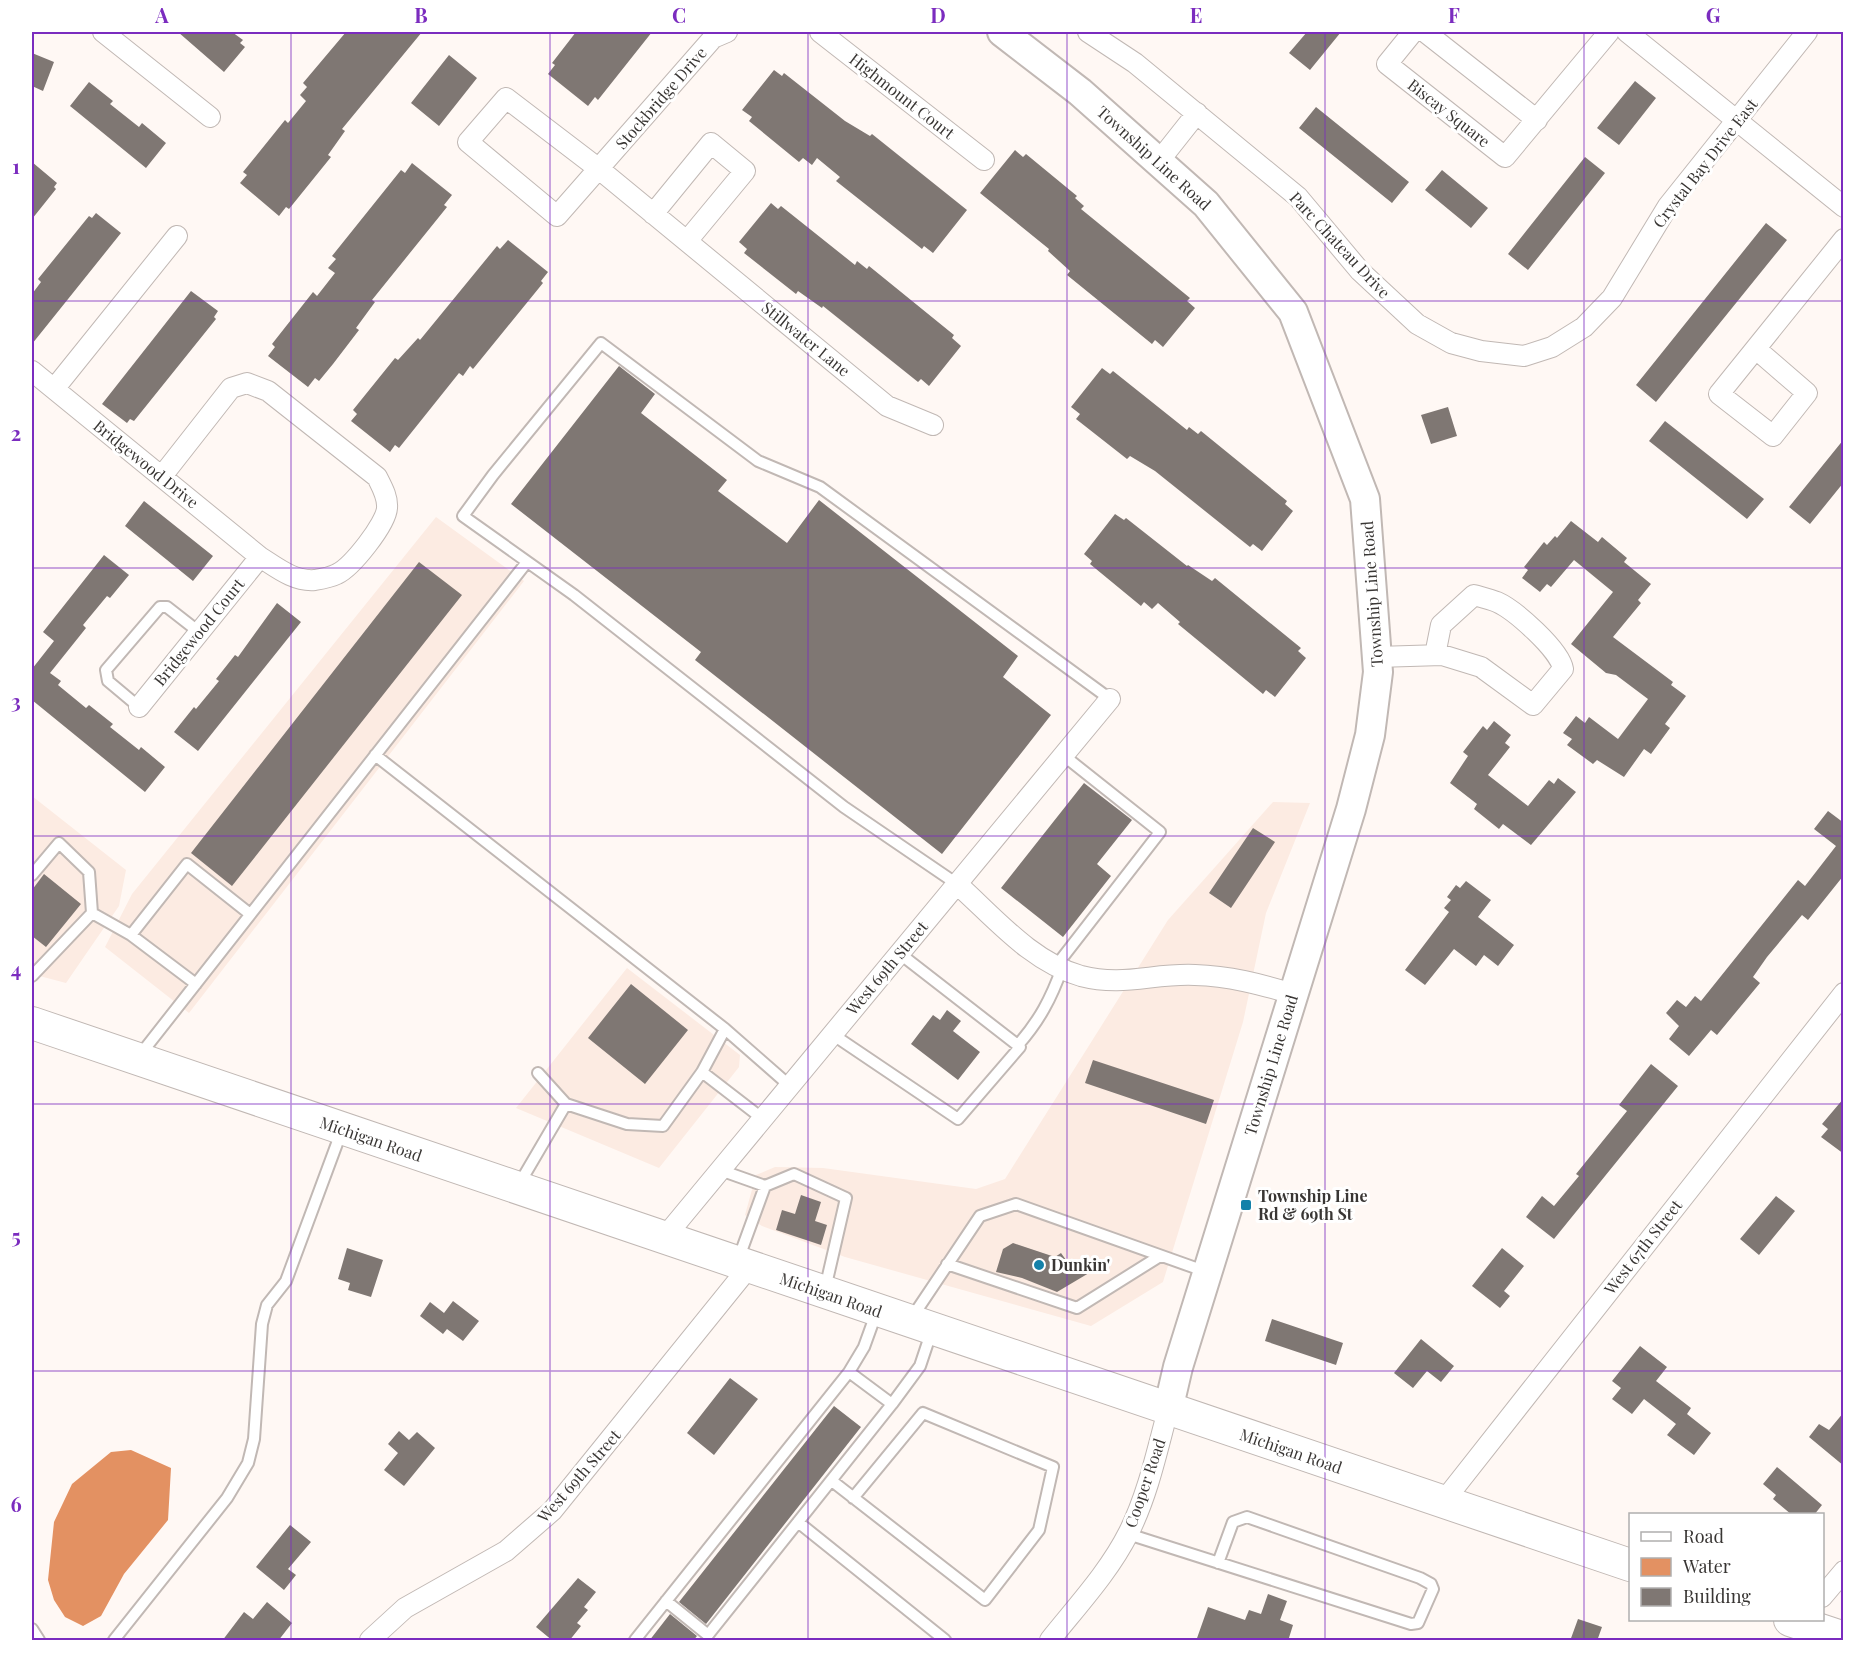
<svg xmlns="http://www.w3.org/2000/svg" width="1875" height="1672" font-family="'Playfair Display',serif">
	<style>
		.built { fill: #fcebe2 }
		.water { fill: #e39162 }
		.building { fill: #7f7773 }
		.lines { fill: none; stroke-linecap: round; stroke-linejoin: round }
		.lane-casing { stroke: #c1b8b4; stroke-width: 14 }
		.street-casing { stroke: #c1b8b4; stroke-width: 22 }
		.secondary-casing { stroke: #c1b8b4; stroke-width: 32 }
		.primary-casing { stroke: #c1b8b4; stroke-width: 34 }
		.lane { stroke: #fff; stroke-width: 10 }
		.street { stroke: #fff; stroke-width: 20 }
		.secondary { stroke: #fff; stroke-width: 28 }
		.primary { stroke: #fff; stroke-width: 32 }
		.grid { fill: none; stroke: #7b2cbf; stroke-width: 1.5; stroke-opacity: 0.55 }
		.poi-dot { fill: #1481a9; stroke: #fff; stroke-width: 2 }
		.labels { text-anchor: middle; stroke-width: 6; stroke-linejoin: round; paint-order: stroke }
		.street-label { font-size: 16px; fill: #393634; stroke: #fff }
		.poi-label { font-size: 16px; font-weight: bold; fill: #393634; stroke: #fff; text-anchor: start }
		.neatline { fill: none; stroke: #7b2cbf; stroke-width: 2 }
		.grid-label { font-size: 20px; text-anchor: middle; font-weight: bold; fill: #7b2cbf }
	</style>
	<rect width="100%" height="100%" fill="#fff8f4"/>
	<path class="built" d="M436,517L524,581L189,1013L105,947L132,894Z
		M32,796L126,870L119,906L66,983L32,974Z
		M1273,802L1310,803L1266,913L1243,1022L1163,1282L1091,1326L845,1257L762,1226L745,1215L756,1175L775,1167L823,1168L976,1189L1005,1179L1168,920Z
		M627,968L740,1055L739,1067L659,1168L516,1108Z"/>
	<path class="water" d="M131,1450L171,1468L168,1520L124,1574L101,1616L83,1626L65,1617L54,1600L48,1580L54,1522L72,1484L111,1452Z"/>
	<path class="building" d="M178,32H232L243,40L240,43L245,47L224,72Z
		M346,32H422L342,129L345,131L328,155L331,157L289,209L286,207L279,216L240,183L247,175L243,172L285,120L288,123L306,101L300,95L307,87L303,83Z
		M576,32H652L598,100L595,97L588,106L548,74L555,65L552,63Z
		M1307,32H1341L1310,70L1289,53Z
		M32,53L54,62L43,91L32,86Z
		M449,55L477,78L439,126L411,103Z
		M774,70L782,76L784,73L845,121L870,136L872,134L967,210L933,253L924,246L922,249L836,181L840,177L817,158L812,165L803,158L799,162L749,121L752,117L742,110Z
		M1635,81L1656,98L1619,145L1597,128Z
		M89,82L113,101L110,104L139,127L142,123L166,143L146,168L70,106Z
		M1316,107L1409,182L1392,203L1299,128Z
		M1015,150L1023,157L1026,154L1077,196L1075,198L1084,206L1081,209L1190,298L1187,301L1195,308L1163,347L1155,340L1152,344L1067,275L1070,271L1048,251L1049,249L980,193Z
		M1585,157L1605,173L1528,270L1508,254Z
		M32,162L57,183L54,187L56,189L32,219Z
		M412,163L452,195L444,205L447,207L372,300L375,302L356,328L359,330L333,364L319,381L315,378L308,387L268,356L275,347L272,344L313,292L317,296L335,273L328,268L336,259L332,256L401,170L405,173Z
		M1442,170L1488,208L1471,228L1425,190Z
		M771,203L778,209L781,206L855,265L857,261L867,269L869,266L954,335L952,338L961,346L929,386L921,379L918,382L823,306L822,308L798,291L796,294L744,253L747,249L739,242Z
		M96,213L121,233L32,344V294L41,282L38,279L89,216L92,218Z
		M1766,223L1787,240L1656,402L1636,385Z
		M508,240L548,272L541,281L543,283L473,369L470,366L463,376L459,373L399,448L395,445L390,452L351,421L357,414L353,410L395,358L398,360L418,338L420,340L497,246L500,249Z
		M191,291L218,311L214,317L216,319L134,421L130,419L127,423L102,404Z
		M619,366L655,394L641,413L727,480L718,491L787,543L819,500L1018,656L1003,677L1051,715L942,854L695,660L701,652L511,504Z
		M1102,368L1110,374L1113,371L1187,430L1189,427L1198,434L1201,431L1287,501L1285,504L1293,511L1262,551L1253,544L1250,547L1155,471L1130,456L1127,459L1076,419L1080,414L1071,407Z
		M1448,407L1457,436L1431,444L1421,415Z
		M1665,421L1764,499L1747,519L1649,441Z
		M1844,439V482L1810,524L1789,507Z
		M144,501L213,556L193,581L125,526Z
		M1115,514L1124,520L1126,518L1187,566L1188,565L1212,581L1215,578L1301,648L1298,651L1306,658L1275,697L1266,690L1263,694L1178,624L1180,622L1158,603L1152,609L1144,602L1141,606L1090,564L1092,561L1084,554Z
		M1571,521L1598,542L1602,537L1627,558L1624,562L1651,584L1638,600L1641,603L1613,637L1673,682L1671,685L1686,696L1665,724L1670,728L1651,754L1644,749L1624,777L1597,760L1593,764L1567,745L1572,739L1563,733L1576,716L1585,723L1589,717L1618,739L1648,699L1616,675L1606,673L1571,644L1613,592L1574,560L1551,587L1547,584L1540,592L1522,578L1528,570L1524,567L1544,542L1547,545L1555,536L1557,538Z
		M104,555L129,575L110,598L107,596L83,625L86,628L50,673L61,681L58,685L86,708L89,705L113,724L110,727L139,750L141,747L165,767L145,792L32,700V669L54,641L43,632Z
		M419,562L462,595L232,886L191,853Z
		M277,603L301,622L198,751L174,732L194,707L196,709L219,681L216,679L235,655L238,657Z
		M1494,721L1511,735L1505,743L1510,747L1488,775L1528,806L1549,780L1554,784L1558,778L1576,792L1531,845L1503,824L1499,829L1474,809L1477,804L1450,783L1468,756L1463,752L1483,726L1487,730Z
		M1084,783L1132,820L1097,864L1111,876L1063,937L1001,888Z
		M1828,811L1844,823V875L1808,920L1802,915L1767,957L1753,977L1760,983L1717,1035L1711,1030L1689,1056L1669,1039L1679,1026L1666,1013L1677,1000L1686,1007L1695,996L1701,1001L1798,880L1805,886L1836,846L1814,829Z
		M1253,828L1275,842L1231,908L1209,893Z
		M44,874L81,904L46,947L32,936V890Z
		M1466,881L1491,900L1478,917L1514,945L1498,966L1484,955L1476,966L1454,949L1425,985L1405,970L1449,912L1444,908L1451,900L1447,897L1456,885L1460,888Z
		M631,984L688,1030L645,1084L588,1038Z
		M947,1010L961,1021L953,1031L980,1052L958,1080L911,1044L933,1015L940,1020Z
		M1093,1060L1214,1100L1206,1124L1085,1083Z
		M1651,1064L1678,1086L1554,1239L1526,1217L1542,1196L1554,1206L1579,1176L1576,1174L1627,1111L1619,1105Z
		M1844,1098V1154L1821,1137L1828,1129L1822,1124Z
		M801,1195L821,1202L815,1221L827,1225L821,1245L776,1230L782,1210L795,1214Z
		M1776,1196L1795,1211L1759,1255L1740,1239Z
		M1013,1243L1055,1257L1061,1253L1066,1260L1094,1270L1057,1292L1022,1278L996,1272L1003,1249Z
		M347,1248L383,1260L371,1297L348,1290L350,1283L338,1279Z
		M1502,1248L1524,1266L1504,1291L1510,1296L1500,1308L1472,1286Z
		M453,1301L479,1321L463,1341L447,1329L443,1334L420,1316L430,1302L444,1313Z
		M1272,1319L1343,1343L1336,1365L1265,1341Z
		M1421,1339L1454,1366L1441,1382L1427,1371L1413,1388L1394,1373Z
		M1640,1346L1667,1367L1656,1381L1691,1408L1687,1414L1711,1433L1694,1455L1667,1435L1676,1424L1644,1399L1632,1414L1612,1399L1621,1388L1612,1381Z
		M730,1378L758,1399L714,1455L687,1433Z
		M834,1406L861,1427L706,1624L679,1602Z
		M1844,1412V1466L1809,1437L1819,1424L1829,1430Z
		M399,1431L409,1440L417,1432L435,1448L404,1486L384,1470L398,1453L388,1444Z
		M1777,1467L1822,1505L1814,1515H1792L1773,1499L1776,1495L1763,1484Z
		M290,1525L311,1542L288,1569L296,1575L284,1590L256,1567Z
		M578,1578L596,1592L584,1607L588,1610L577,1623L581,1626L569,1641H553L536,1627Z
		M1268,1594L1287,1601L1280,1620L1293,1625L1288,1641H1196L1208,1607L1245,1620L1249,1610L1261,1614Z
		M267,1602L292,1623L278,1641H222L244,1612L253,1619Z
		M670,1614L697,1636L693,1641H649Z
		M1578,1619L1602,1627L1597,1641H1570Z"/>
	<g class="lines">
		<g class="lane-casing">
			<path id="lane" d="M139,707L108,681L106,670L160,607H167L199,632
				M375,755L725,1029L702,1072L663,1126L627,1124L566,1104L518,1186
				M32,875L59,843L89,872L92,913L32,976
				M957,884L844,807L574,595L463,516L493,475L601,343L758,461L820,487L1110,699
				M92,913L131,935L187,864L250,914
				M131,935L196,984
				M1056,966L1160,832L1063,755
				M725,1029L790,1086
				M832,1034L958,1119L1020,1047L899,953
				M1018,1045C1039,1021 1051,999 1062,968
				M140,1055L527,562
				M702,1072L763,1119
				M538,1073L566,1104
				M720,1170L765,1186
				M738,1260L765,1186L794,1174L846,1198L825,1289
				M947,1264L1077,1308L1160,1256
				M877,1311L864,1347L849,1372L892,1404L920,1366L932,1330
				M911,1319L980,1216L1016,1204L1207,1272
				M832,1481L985,1600L1039,1530L1053,1467L923,1413L853,1498
				M798,1522L945,1640
				M1128,1534L1411,1624L1418,1623L1433,1589L1431,1584L1420,1578L1247,1517L1233,1522L1218,1563
				M666,1601L708,1635L892,1404
				M32,1629L39,1640
				M114,1640L227,1498L248,1463L254,1439L262,1324L267,1305L286,1281L342,1130
				M635,1640L849,1372"/>
		</g>
		<g class="street-casing">
			<path id="street" d="M103,32L210,117
				M727,32L713,38L557,216L468,142L506,98L599,169L887,406L933,425
				M820,32L984,160
				M1088,32L1135,63L1298,197L1360,271L1417,324L1451,343L1481,351L1524,356L1552,347L1584,327L1612,298L1668,206L1807,32
				M1413,32L1387,64L1505,157L1609,32
				M1425,32L1537,120
				M1627,32L1844,207
				M1159,161L1197,113
				M653,214L711,143L745,171L687,241
				M1756,349L1807,393L1773,436L1719,394L1844,239
				M32,371L260,557C276,567 294,582 315,580C321,579 331,577 337,574C352,567 386,524 387,508C388,497 382,487 377,477L268,391L247,383L231,388L162,476
				M54,389L177,236
				M1377,657L1442,655L1481,667L1533,705L1563,669C1560,650 1515,610 1497,602C1490,599 1481,597 1474,595L1441,625L1435,655
				M139,707L260,557
				M957,884C994,917 1031,962 1081,976C1124,987 1153,973 1195,975C1229,976 1260,984 1293,994
				M664,1238L1110,699
				M1443,1502L1844,993
				M1822,1597L1844,1571
				M370,1640L405,1608L506,1551L552,1511L749,1267
				M1050,1640C1077,1606 1109,1572 1129,1532C1148,1494 1157,1451 1168,1410"/>
		</g>
		<g class="secondary-casing">
			<path id="secondary" d="M1002,32L1080,92L1206,204L1293,312L1365,499L1378,672L1370,735L1351,809L1178,1367L1168,1410"/>
		</g>
		<g class="primary-casing">
			<path id="primary" d="M32,1023L1630,1565
				M1790,1620L1844,1638"/>
		</g>
		<use href="#lane" class="lane"/>
		<use href="#street" class="street"/>
		<use href="#secondary" class="secondary"/>
		<use href="#primary" class="primary"/>
	</g>
	<path class="grid" d="M291,32V1640M550,32V1640M808,32V1640M1067,32V1640M1325,32V1640M1584,32V1640M32,301H1844M32,568H1844M32,836H1844M32,1104H1844M32,1371H1844"/>
	<g class="poi-dot">
		<rect x="1240" y="1199" width="12" height="12" rx="3"/>
		<circle cx="1039" cy="1265" r="6"/>
	</g>
	<g class="labels">
		<g class="street-label">
			<text transform="translate(902 96) rotate(38)" y="6">Highmount Court</text>
			<text transform="translate(661 98) rotate(-49)" y="6">Stockbridge Drive</text>
			<text transform="translate(1449 113) rotate(38)" y="6">Biscay Square</text>
			<text transform="translate(1154 158) rotate(42)" y="6">Township Line Road</text>
			<text transform="translate(1705 163) rotate(-52)" y="6">Crystal Bay Drive East</text>
			<text transform="translate(1340 245) rotate(47)" y="6">Parc Chateau Drive</text>
			<text transform="translate(806 339) rotate(39)" y="6">Stillwater Lane</text>
			<text transform="translate(146 464) rotate(39)" y="6">Bridgewood Drive</text>
			<text transform="translate(1372 594) rotate(-94)" y="6">Township Line Road</text>
			<text transform="translate(199 632) rotate(-51)" y="6">Bridgewood Court</text>
			<text transform="translate(887 968) rotate(-50)" y="6">West 69th Street</text>
			<text transform="translate(1271 1065) rotate(-73)" y="6">Township Line Road</text>
			<text transform="translate(371 1139) rotate(19)" y="6">Michigan Road</text>
			<text transform="translate(1643 1247) rotate(-52)" y="6">West 67th Street</text>
			<text transform="translate(831 1295) rotate(19)" y="6">Michigan Road</text>
			<text transform="translate(1291 1451) rotate(19)" y="6">Michigan Road</text>
			<text transform="translate(579 1476) rotate(-49)" y="6">West 69th Street</text>
			<text transform="translate(1145 1483) rotate(-71)" y="6">Cooper Road</text>
		</g>
		<g class="poi-label">
			<text x="1258" y="1202">Township Line<tspan x="1258" dy="18">Rd &amp; 69th St</tspan></text>
			<text x="1051" y="1271">Dunkin'</text>
		</g>
	</g>
	<rect width="1875" height="1672" fill="none" stroke="#ffffff" stroke-width="66"/>
	<rect x="1629" y="1513" width="195" height="108" fill="#ffffff" stroke="#b0afae" stroke-width="1.5"/>
	<rect x="1641" y="1532" width="30" height="9" fill="#ffffff" stroke="#b0afae" stroke-width="1.5"/>
	<text x="1683" y="1543" font-size="18" fill="#393634">Road</text>
	<rect x="1641" y="1558" width="30" height="18" fill="#e39162" stroke="#b0afae" stroke-width="1.5"/>
	<text x="1683" y="1573" font-size="18" fill="#393634">Water</text>
	<rect x="1641" y="1588" width="30" height="18" fill="#7f7773" stroke="#b0afae" stroke-width="1.5"/>
	<text x="1683" y="1603" font-size="18" fill="#393634">Building</text>
	<rect x="33" y="33" width="1809" height="1606" class="neatline"/>
	<g class="grid-label">
		<text x="162" y="23">A</text>
		<text x="421" y="23">B</text>
		<text x="679" y="23">C</text>
		<text x="938" y="23">D</text>
		<text x="1196" y="23">E</text>
		<text x="1454" y="23">F</text>
		<text x="1713" y="23">G</text>
		<text x="16" y="174">1</text>
		<text x="16" y="441">2</text>
		<text x="16" y="709">3</text>
		<text x="16" y="977">4</text>
		<text x="16" y="1244">5</text>
		<text x="16" y="1512">6</text>
	</g>
</svg>
